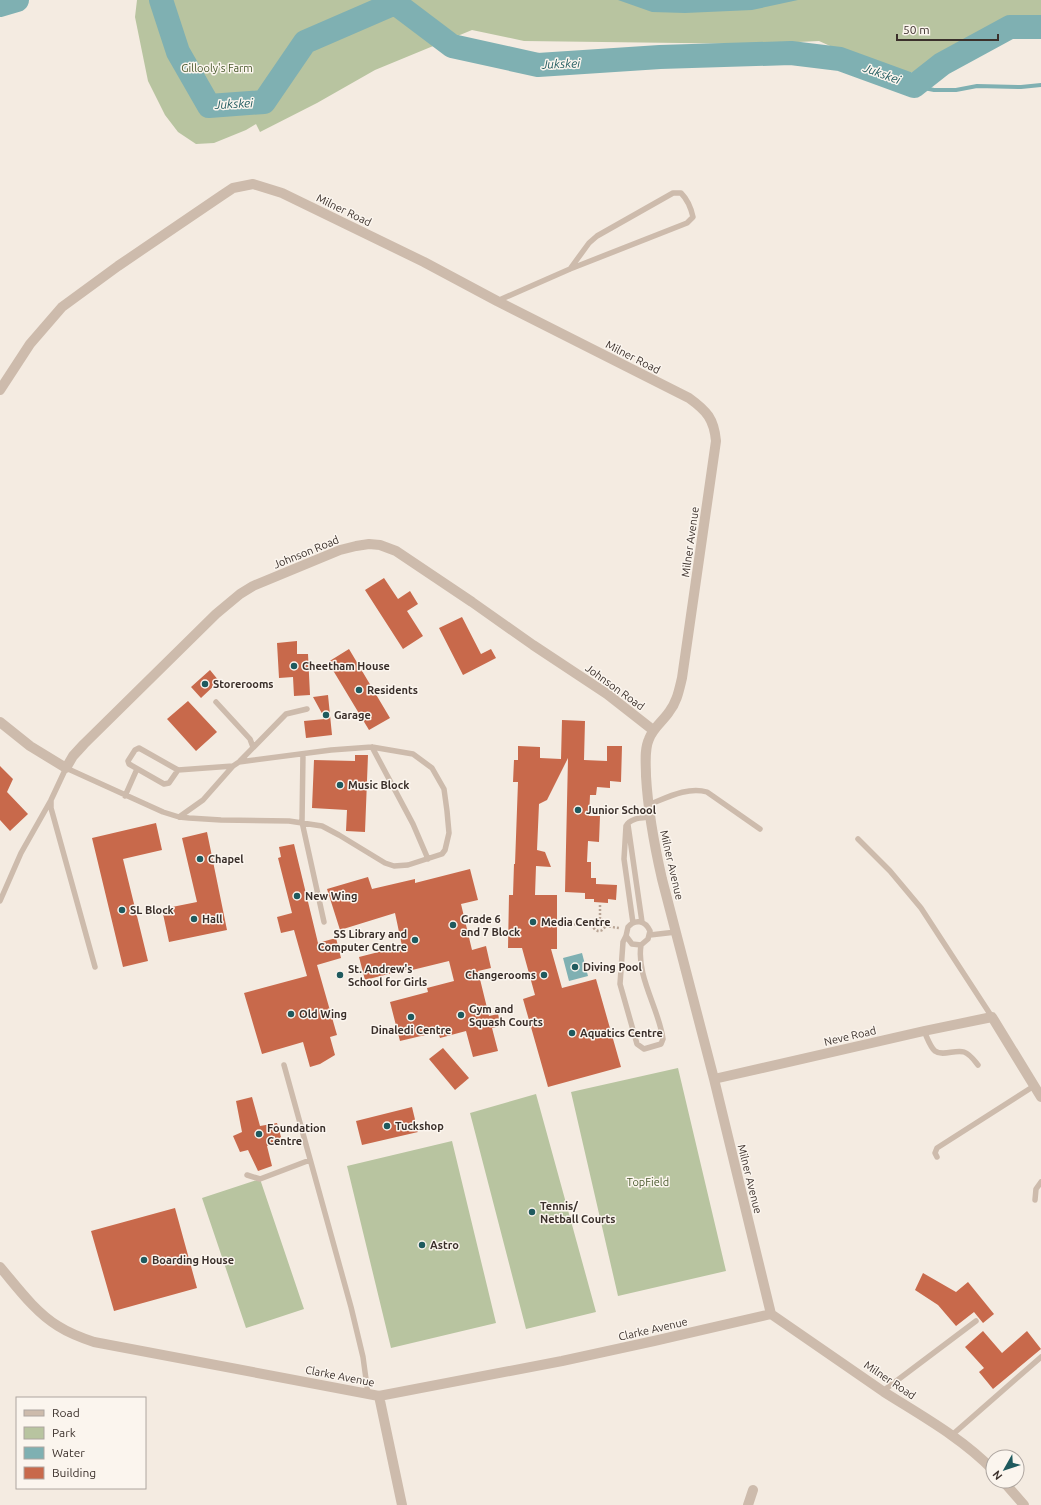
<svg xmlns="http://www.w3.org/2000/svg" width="1041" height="1505" font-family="Ubuntu,sans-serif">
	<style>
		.green { fill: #b8c4a0 }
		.water { fill: #7fb0b2 }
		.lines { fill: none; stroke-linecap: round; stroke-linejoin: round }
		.stream { stroke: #7fb0b2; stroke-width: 4 }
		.river { stroke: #7fb0b2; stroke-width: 24 }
		.building { fill: #c8694b }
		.path { stroke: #b9a596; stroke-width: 2.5; stroke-dasharray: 2 2; stroke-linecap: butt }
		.service { stroke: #cdbbac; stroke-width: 5.5 }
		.minor { stroke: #cdbbac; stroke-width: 10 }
		.poi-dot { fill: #1f5a5e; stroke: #fbf5ee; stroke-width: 1.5 }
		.labels { text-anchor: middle; stroke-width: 3; stroke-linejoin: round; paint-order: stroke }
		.park-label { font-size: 11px; fill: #4a5a2e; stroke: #fbf5ee }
		.street-label { font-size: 11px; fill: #3b302b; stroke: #fbf5ee }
		.poi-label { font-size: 11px; font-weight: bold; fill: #3b302b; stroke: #fbf5ee; text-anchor: start }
		.water-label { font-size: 12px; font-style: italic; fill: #1f5a5e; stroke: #fbf5ee }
	</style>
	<rect width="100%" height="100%" fill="#f4ebe1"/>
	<path class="green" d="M137,0H1041V15L1014,19L972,41L936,65L915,73L893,70L866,62L819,41L759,44L524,41L472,30L375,70L317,103L260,132L256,124L246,130L214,143L196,144L178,132L165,115L148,81L135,17Z
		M678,1068L726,1271L618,1296L571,1092Z
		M536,1094L596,1312L526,1329L470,1113Z
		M452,1141L496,1323L391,1348L347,1166Z
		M260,1179L304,1309L246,1328L202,1198Z"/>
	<path class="water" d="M618,0H798L752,10L685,13L652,12Z
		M582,953L588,976L569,981L563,958Z"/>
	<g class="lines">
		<path class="stream" d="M914,86L934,90H956L977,86L1021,87L1041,85"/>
		<path class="river" d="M161,0L178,52L209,106L264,102L305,42L395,3L452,46L538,65L660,57L791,53L840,59L914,86L942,64L1010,27H1041
			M0,5L17,0"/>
	</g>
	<path class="building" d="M384,578L398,599L410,591L418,604L407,611L423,636L403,649L365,590Z
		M462,617L481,654L491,649L496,658L463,675L439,628Z
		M297,641V654H308L310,695L294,696L293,677L279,678L277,643Z
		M349,649L390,718L369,730L328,662Z
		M210,670L219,681L201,698L191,687Z
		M328,695L332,735L306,738L304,721L325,719L313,697Z
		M188,701L217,732L196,751L167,719Z
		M562,720L585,721L584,760L607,761V746H622L621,782L610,781V788L597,787L596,795H590L589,816H600L599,842L588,841L587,862H591V878H596V884L617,885L616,900L608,899V903L594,902V899H585V893L565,892L568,758L547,800L539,804L537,850L545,852L551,867L536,866L535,895H557V949H551L562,988L596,979L621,1067L548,1087L523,999L535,995L522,948H508L509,895H513L514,864H515L518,782H513L514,760H518V746L540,747V758L561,759Z
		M355,755H368L365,832L346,831L347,810L312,808L314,760L355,761Z
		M0,766L13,779L7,792L28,814L10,831L0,820Z
		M156,823L162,850L123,859L148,961L123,967L92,838Z
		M207,832L227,930L169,942L162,909L197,902L182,838Z
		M294,844L318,943L336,938L341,958L317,965L337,1035L330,1037L335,1055L320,1064L310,1067L303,1042L262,1054L244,993L307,976L294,930L281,933L277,917L292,913L278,858L281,857L279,847Z
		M470,869L478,900L461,904L472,950L486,946L491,968L478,971L489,1016L498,1014L501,1026L492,1028L498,1051L473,1057L466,1031L440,1038L438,1032L400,1041L390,1002L428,992L427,988L454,981L449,961L408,971V969L365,980L359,957L402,946L395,913L340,930L327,889L368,877L372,889L415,879V883Z
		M443,1048L469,1078L455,1090L429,1059Z
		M252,1097L260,1126L277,1123L281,1137L267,1146L272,1166L258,1171L248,1150L240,1152L233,1136L242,1132L236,1101Z
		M412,1107L418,1132L362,1145L356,1121Z
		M175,1208L197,1288L114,1311L91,1231Z
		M923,1273L956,1292L968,1282L994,1314L983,1323L974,1312L956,1326L938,1305L915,1290Z
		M983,1331L1002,1353L1027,1331L1041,1349L993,1389L979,1372L984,1368L965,1347Z"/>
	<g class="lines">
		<path class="path" d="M600,919V904
			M593 925a6 6 0 1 1 12 0a6 6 0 1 1-12 0Z
			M566,924L594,925
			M605,926L619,928"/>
		<path class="service" d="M497,301L570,269L687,223L693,217C691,208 688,200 681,193H673L597,236L589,243L570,269
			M216,702L250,739L253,747
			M372,747L413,824L428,859
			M303,754L302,822L324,922
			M240,761L286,714L307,709
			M178,770L169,783L164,784L129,764L128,761L135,750L139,748L178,770L233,766
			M125,796L137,769
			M648,805C666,798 688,786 707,792L760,829
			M628,825L642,922
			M858,839L890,871L921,908L992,1017
			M0,901L21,853L51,800
			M633,923L624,859L626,826C630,818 641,818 650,817
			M650,935L676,932
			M626,936L632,944L641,945L648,939L650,931C645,920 635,919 628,927L626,936L623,942L620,984L637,1044L644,1049L661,1044L663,1039C659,1009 636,976 641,945
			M95,967L51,808V800L66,768L163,812L179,817L189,818L221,820L289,821L322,826L339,835L385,863L394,866L408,865L442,854L445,850L449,833L447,811L444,789L432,768L413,754L372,747L331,750L239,762L233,766L203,800L179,817
			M924,1031C927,1037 930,1047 935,1051C943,1057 955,1049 964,1052C970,1054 974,1060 978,1065
			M284,1065L351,1307L363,1357L368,1394
			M937,1157L935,1153L937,1148L1034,1086
			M247,1175L260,1179L310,1160
			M1035,1200L1036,1189L1041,1182
			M883,1391L976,1321
			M952,1435L1041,1357"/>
		<path class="minor" d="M0,390L30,344L62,307L118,266L221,196L233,188L253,184L282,193L424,262L497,301L689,398C707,411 714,419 716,441L682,678C679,690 677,702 669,712C663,721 653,728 649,739C644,750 646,764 646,776C648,811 654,844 662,879L714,1079L771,1314
			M0,722L30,746L66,768L73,756L84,744L216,614L240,594L253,586L340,550L356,546L369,544L380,545L396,551L472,602L533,645L607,694L653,730
			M714,1079L924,1031L992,1017L1041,1097
			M0,1267C17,1287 35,1312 58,1326C69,1333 82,1338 94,1342L379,1396L562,1361L654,1341L771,1314
			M771,1314C809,1340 846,1366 884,1392C922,1416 962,1438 993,1470
			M379,1396L402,1505
			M1003,1481L1024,1505
			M748,1505L753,1490"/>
	</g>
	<g class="poi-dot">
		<circle cx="294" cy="666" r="4"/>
		<circle cx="205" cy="684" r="4"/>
		<circle cx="359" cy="690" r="4"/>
		<circle cx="326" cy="715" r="4"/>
		<circle cx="340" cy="785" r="4"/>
		<circle cx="578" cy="810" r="4"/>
		<circle cx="200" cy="859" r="4"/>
		<circle cx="297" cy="896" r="4"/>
		<circle cx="122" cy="910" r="4"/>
		<circle cx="194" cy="919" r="4"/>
		<circle cx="533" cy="922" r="4"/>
		<circle cx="453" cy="925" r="4"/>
		<circle cx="415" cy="940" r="4"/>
		<circle cx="575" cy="967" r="4"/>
		<circle cx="340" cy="975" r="4"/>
		<circle cx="544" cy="975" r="4"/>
		<circle cx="291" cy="1014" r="4"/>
		<circle cx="461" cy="1015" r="4"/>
		<circle cx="411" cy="1017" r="4"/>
		<circle cx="572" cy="1033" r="4"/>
		<circle cx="387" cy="1126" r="4"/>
		<circle cx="259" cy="1134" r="4"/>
		<circle cx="532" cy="1212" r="4"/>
		<circle cx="422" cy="1245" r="4"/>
		<circle cx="144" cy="1260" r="4"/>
	</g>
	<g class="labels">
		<g class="park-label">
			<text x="217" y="72">Gillooly's Farm</text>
			<text x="648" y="1186">TopField</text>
		</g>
		<g class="street-label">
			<text transform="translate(344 210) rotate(26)" y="4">Milner Road</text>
			<text transform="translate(633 357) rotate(27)" y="4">Milner Road</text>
			<text transform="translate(690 542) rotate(-82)" y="4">Milner Avenue</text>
			<text transform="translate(306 552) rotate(-22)" y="4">Johnson Road</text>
			<text transform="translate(615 687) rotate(36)" y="4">Johnson Road</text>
			<text transform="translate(672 865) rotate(77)" y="4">Milner Avenue</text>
			<text transform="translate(850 1036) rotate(-13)" y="4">Neve Road</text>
			<text transform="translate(750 1179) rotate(76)" y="4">Milner Avenue</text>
			<text transform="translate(653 1329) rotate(-13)" y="4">Clarke Avenue</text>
			<text transform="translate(340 1376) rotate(11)" y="4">Clarke Avenue</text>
			<text transform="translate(890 1380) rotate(34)" y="4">Milner Road</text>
		</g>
		<g class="poi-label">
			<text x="302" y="670">Cheetham House</text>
			<text x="213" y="688">Storerooms</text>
			<text x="367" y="694">Residents</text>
			<text x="334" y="719">Garage</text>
			<text x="348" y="789">Music Block</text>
			<text x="586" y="814">Junior School</text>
			<text x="208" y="863">Chapel</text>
			<text x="305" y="900">New Wing</text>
			<text x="130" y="914">SL Block</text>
			<text x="202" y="923">Hall</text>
			<text x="461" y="923">Grade 6<tspan x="461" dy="13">and 7 Block</tspan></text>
			<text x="541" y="926">Media Centre</text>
			<text x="407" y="938" text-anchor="end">SS Library and<tspan x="407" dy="13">Computer Centre</tspan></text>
			<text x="583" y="971">Diving Pool</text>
			<text x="348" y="973">St. Andrew's<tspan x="348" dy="13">School for Girls</tspan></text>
			<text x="536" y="979" text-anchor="end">Changerooms</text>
			<text x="469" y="1013">Gym and<tspan x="469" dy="13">Squash Courts</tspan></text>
			<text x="299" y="1018">Old Wing</text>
			<text x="411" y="1034" text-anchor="middle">Dinaledi Centre</text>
			<text x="580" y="1037">Aquatics Centre</text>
			<text x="395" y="1130">Tuckshop</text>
			<text x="267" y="1132">Foundation<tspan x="267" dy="13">Centre</tspan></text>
			<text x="540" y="1210">Tennis/<tspan x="540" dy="13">Netball Courts</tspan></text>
			<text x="430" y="1249">Astro</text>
			<text x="152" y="1264">Boarding House</text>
		</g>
		<g class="water-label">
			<text transform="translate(561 64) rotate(-2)" y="4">Jukskei</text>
			<text transform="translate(882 74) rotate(20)" y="4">Jukskei</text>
			<text transform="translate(234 104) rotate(-3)" y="4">Jukskei</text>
		</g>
	</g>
	<rect x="16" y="1397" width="130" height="92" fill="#fbf5ee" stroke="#aea6a0"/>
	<rect x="24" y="1410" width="20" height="6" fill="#cdbbac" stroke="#aea6a0"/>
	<text x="52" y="1417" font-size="12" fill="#3b302b">Road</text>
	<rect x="24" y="1427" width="20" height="12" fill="#b8c4a0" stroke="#aea6a0"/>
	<text x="52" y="1437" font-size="12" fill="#3b302b">Park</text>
	<rect x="24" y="1447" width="20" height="12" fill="#7fb0b2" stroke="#aea6a0"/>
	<text x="52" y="1457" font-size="12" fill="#3b302b">Water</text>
	<rect x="24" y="1467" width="20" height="12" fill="#c8694b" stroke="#aea6a0"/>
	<text x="52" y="1477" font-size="12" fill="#3b302b">Building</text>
	<g transform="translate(1005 1469) rotate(231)"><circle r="19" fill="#fbf5ee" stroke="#aea6a0"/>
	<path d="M0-3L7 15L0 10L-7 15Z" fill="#1f5a5e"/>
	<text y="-6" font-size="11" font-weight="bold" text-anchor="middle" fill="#3b302b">N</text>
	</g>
	<path d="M897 34v6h101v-6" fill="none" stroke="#3b302b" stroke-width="2"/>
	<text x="903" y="34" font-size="12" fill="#3b302b" stroke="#fbf5ee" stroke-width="3" paint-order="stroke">50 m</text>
</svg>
